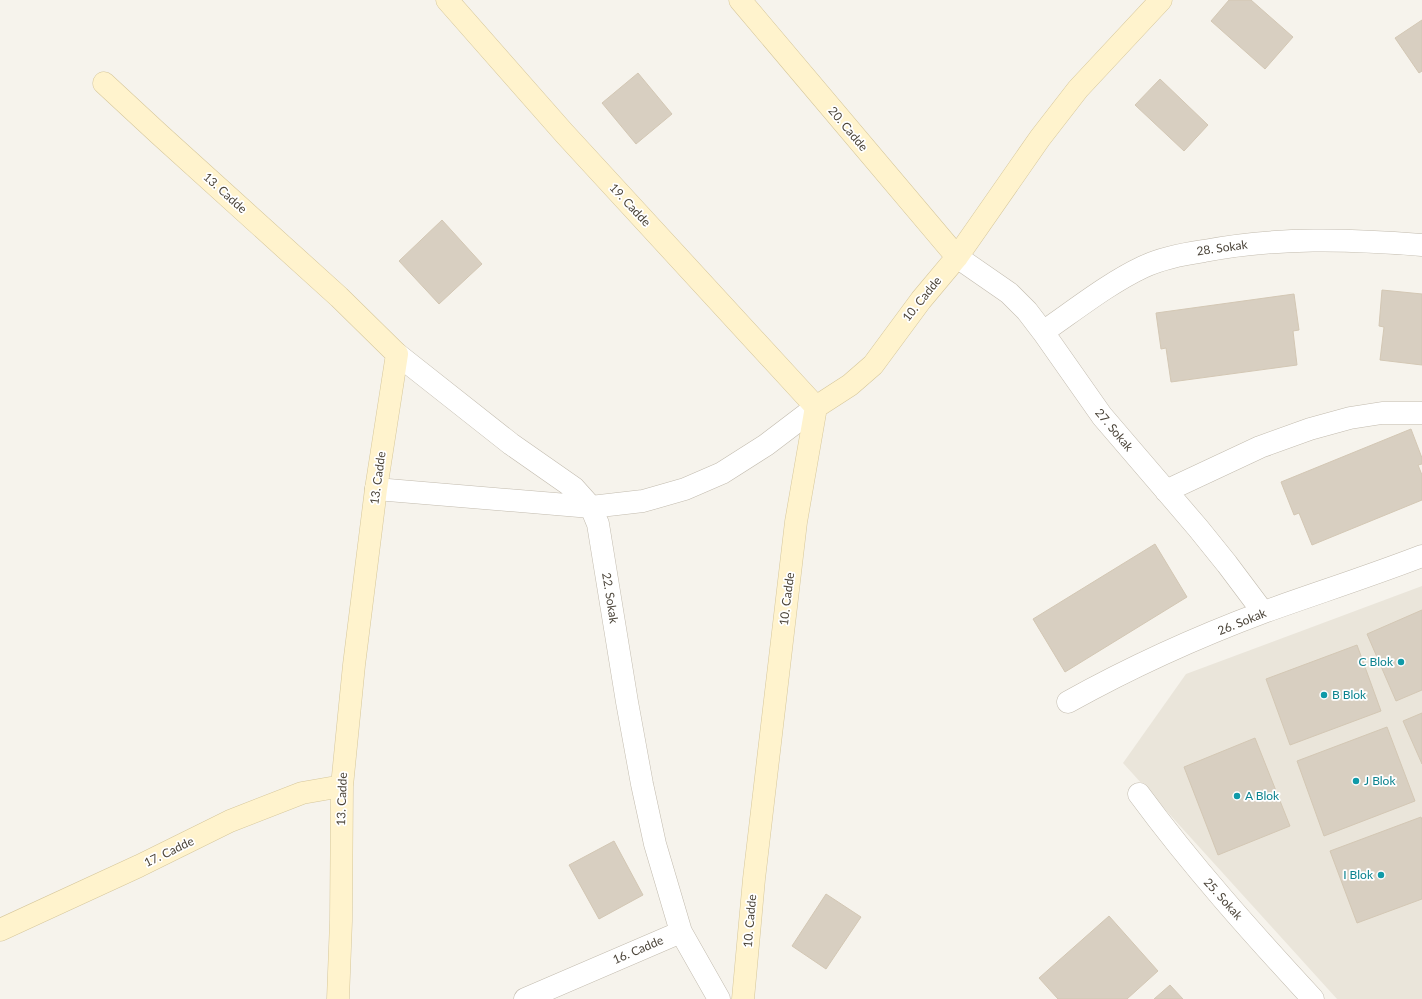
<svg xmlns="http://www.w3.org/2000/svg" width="1422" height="999" font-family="Lato,sans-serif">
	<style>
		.residential { fill: #eae5da }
		.building { fill: #d8cfc1; stroke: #d3c7b4 }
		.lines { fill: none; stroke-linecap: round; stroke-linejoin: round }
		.street-casing { stroke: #c2bbae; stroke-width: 23 }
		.secondary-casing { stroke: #d6c79b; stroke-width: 23 }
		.street { stroke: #fff; stroke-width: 22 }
		.secondary { stroke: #fff3cd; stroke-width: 22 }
		.culture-dot { fill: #0f9aa8; stroke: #fff; stroke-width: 1.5 }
		.labels { text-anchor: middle; stroke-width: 3.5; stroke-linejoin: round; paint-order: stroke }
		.street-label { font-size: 12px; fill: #4b4439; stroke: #fff }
		.culture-label { font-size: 12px; fill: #0d838f; stroke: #fff; text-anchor: start }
	</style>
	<rect width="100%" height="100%" fill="#f6f3ec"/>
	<path class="residential" d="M1422,586V999H1337L1123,763L1186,674Z"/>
	<path class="building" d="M1229,0H1251L1293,37L1265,69L1211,21Z
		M1422,20V71L1419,73L1395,38Z
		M638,73L672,114L636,144L602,103Z
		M1160,79L1208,125L1184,151L1135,105Z
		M442,220L482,264L439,304L399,261Z
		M1382,290L1422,294V365L1380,360L1384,327L1379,326Z
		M1294,294L1299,330L1293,331L1297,365L1171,382L1166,348L1161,349L1156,313Z
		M1411,429L1422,458V464L1418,465L1422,475V500L1312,545L1299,513L1294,515L1281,482Z
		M1155,544L1187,597L1065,672L1033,619Z
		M1422,610V690L1396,701L1367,634Z
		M1357,645L1381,711L1290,745L1266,679Z
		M1422,713V764L1403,721Z
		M1387,727L1415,801L1324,836L1297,761Z
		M1255,738L1290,826L1218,855L1184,767Z
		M1421,817L1422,820V899L1357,923L1330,851Z
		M614,841L643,895L599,919L569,865Z
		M826,894L861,917L826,969L792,946Z
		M1109,916L1158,971L1127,999H1058L1039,978Z
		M1170,985L1183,999H1154Z"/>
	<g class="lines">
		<g class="street-casing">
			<path id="street" d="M957,257L1009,293L1027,311L1043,332L1102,416L1198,528L1227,564L1263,612
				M1043,332C1075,310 1109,283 1143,267C1162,258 1183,254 1204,251C1277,237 1349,239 1422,245
				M397,354L511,444L574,488L591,507L598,524L627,702L642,784L655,844L681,932
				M376,489L591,507L643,501L685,489L722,473L766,445L816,407
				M1166,491L1260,447L1310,429L1350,418L1382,413H1422
				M1068,702C1131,667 1197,637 1264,612C1317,593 1370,576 1422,556
				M1139,794C1192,866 1252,933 1313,999
				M525,999L681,932L719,999"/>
		</g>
		<g class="secondary-casing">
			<path id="secondary" d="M447,0L564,133L816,407
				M740,0L957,257
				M104,83L159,134L339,297L397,354L376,489L354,665L342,786L341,921L338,999
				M0,930L139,866L230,821L302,793L342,786
				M743,999L754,879L796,522L816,407L850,385L873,365L921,300L957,257L1040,138L1078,89L1161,0"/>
		</g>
		<use href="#street" class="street"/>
		<use href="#secondary" class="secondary"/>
	</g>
	<g class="culture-dot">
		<circle cx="1401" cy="662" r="4"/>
		<circle cx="1324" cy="695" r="4"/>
		<circle cx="1356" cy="781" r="4"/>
		<circle cx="1237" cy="796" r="4"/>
		<circle cx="1381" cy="875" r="4"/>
	</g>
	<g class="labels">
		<g class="street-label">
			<text transform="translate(848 129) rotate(50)" y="4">20. Cadde</text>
			<text transform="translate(225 193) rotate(42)" y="4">13. Cadde</text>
			<text transform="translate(630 205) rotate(47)" y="4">19. Cadde</text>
			<text transform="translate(1222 248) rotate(-8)" y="4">28. Sokak</text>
			<text transform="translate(922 299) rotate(-51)" y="4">10. Cadde</text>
			<text transform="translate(1114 430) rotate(50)" y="4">27. Sokak</text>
			<text transform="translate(378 478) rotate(-82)" y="4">13. Cadde</text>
			<text transform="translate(610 598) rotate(81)" y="4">22. Sokak</text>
			<text transform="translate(787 599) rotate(-83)" y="4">10. Cadde</text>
			<text transform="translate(1242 622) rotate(-22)" y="4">26. Sokak</text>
			<text transform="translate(342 799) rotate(-88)" y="4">13. Cadde</text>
			<text transform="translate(169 852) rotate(-26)" y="4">17. Cadde</text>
			<text transform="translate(1223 899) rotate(48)" y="4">25. Sokak</text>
			<text transform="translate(750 921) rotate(-85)" y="4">10. Cadde</text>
			<text transform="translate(638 950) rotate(-23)" y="4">16. Cadde</text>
		</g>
		<g class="culture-label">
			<text x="1393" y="666" text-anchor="end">C Blok</text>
			<text x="1332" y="699">B Blok</text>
			<text x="1364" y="785">J Blok</text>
			<text x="1245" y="800">A Blok</text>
			<text x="1373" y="879" text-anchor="end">I Blok</text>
		</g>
	</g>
</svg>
